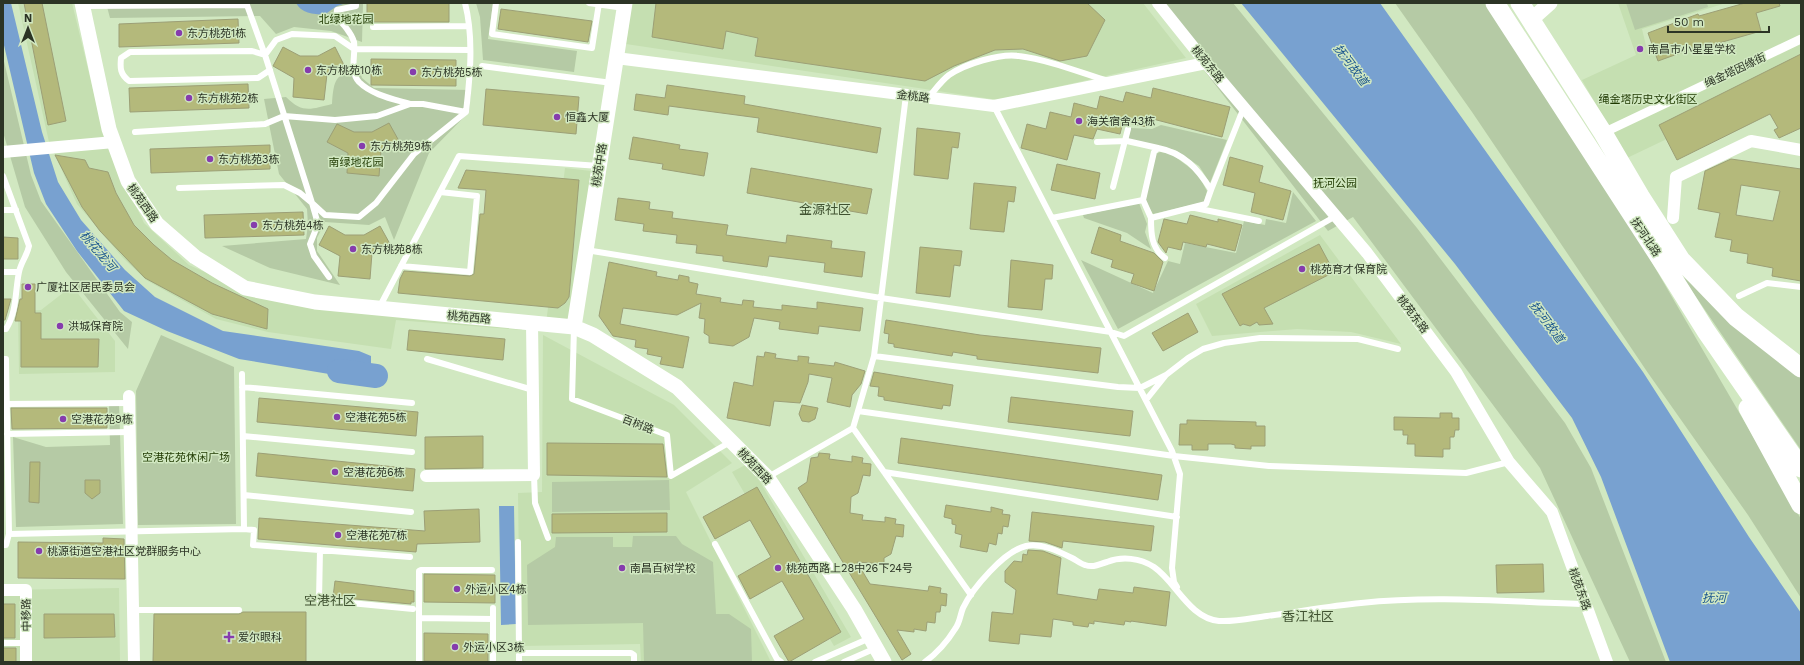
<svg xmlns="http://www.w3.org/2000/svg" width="1804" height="665" font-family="'Work Sans','Noto Sans SC',sans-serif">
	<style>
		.built { fill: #c5dfb1 }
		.green { fill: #b5caa5 }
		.water { fill: #78a1d0 }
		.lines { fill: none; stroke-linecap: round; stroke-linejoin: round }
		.river { stroke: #78a1d0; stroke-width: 24 }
		.building { fill: #b4b97b; stroke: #9c9f76; fill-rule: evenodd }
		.service { stroke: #fff; stroke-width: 6 }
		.pedestrian { stroke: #fff; stroke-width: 9 }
		.minor { stroke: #fff; stroke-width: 12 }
		.tertiary { stroke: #fff; stroke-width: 15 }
		.primary { stroke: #fff; stroke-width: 19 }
		.poi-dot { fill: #863cad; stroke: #d1e8c1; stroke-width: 1.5 }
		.labels { text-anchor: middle; stroke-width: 3; stroke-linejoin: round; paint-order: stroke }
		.park-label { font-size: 11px; fill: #1f3900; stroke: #d1e8c1 }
		.poi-label { font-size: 11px; fill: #2c3425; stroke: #d1e8c1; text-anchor: start }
		.street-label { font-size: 11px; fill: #2c3425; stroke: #d1e8c1 }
		.water-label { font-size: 12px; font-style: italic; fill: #1a558f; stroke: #d1e8c1 }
		.quarter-label { font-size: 13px; fill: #405231; stroke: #d1e8c1 }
	</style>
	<rect width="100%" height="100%" fill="#d1e8c1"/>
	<path class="built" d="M18,3H72L103,131L109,150L144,223L189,265L245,290L522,323V330L396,320L391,349L268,332L216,319L146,280L123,258L77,204L49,142Z
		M632,3H1143L1186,58L998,100L626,44Z
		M1618,3H1726L1642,29L1647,50L1749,3H1801V75L1627,158L1582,80L1636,55Z
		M565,168L591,171L573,327L546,324Z
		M1320,235L1401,344L1351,332L1297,329L1212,336L1196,304Z
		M72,286L115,341V372L19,374L18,311L41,310Z
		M543,335L674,405L732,463L686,492L771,662H641L640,644L520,646L518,493L542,492Z
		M749,463L851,637L834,646L732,472Z
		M119,588L120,662H3V590Z"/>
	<path class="green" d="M106,3H363L362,42L331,31L294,27L276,34L260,16L110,18Z
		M476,3H493L488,39L577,51L574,72L483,60L480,17Z
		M1157,3H1233L1417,228L1565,423L1591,468L1666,662H1630L1540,468L1353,217L1328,231L1190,52Z
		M1395,3H1486L1593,161L1801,519V598L1748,515L1648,373L1472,112Z
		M1626,3H1707L1708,7L1635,30Z
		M3,57L31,175L41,201L120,312L132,322L128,349L66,272L25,207L3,132Z
		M358,65L362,78L374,88L471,90L469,112L429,153L394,240L385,217L369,225L325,222L317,238V251L340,285L270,268L222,246L306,239L308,225L307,209L279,174L264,99L286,97C303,114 311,109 332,104C334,78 335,77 358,65Z
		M1161,125L1227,140L1210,183L1199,166L1175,150L1128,139L1131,128L1152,129Z
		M1160,152L1170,153L1197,173L1207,191L1204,202L1153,214L1145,200L1156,154Z
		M1293,192L1316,221L1118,329L1081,260L1153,293L1168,261L1180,264L1185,243L1236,253L1244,221L1265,225L1266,219L1286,223Z
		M1139,203L1147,224L1145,232L1151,249L1127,233L1084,218L1083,215Z
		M1681,275L1801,375V450Z
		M161,335L234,367L236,524L138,525L136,391Z
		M109,404H119L123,524L16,527L13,437L46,447L110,445Z
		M669,480L670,510L552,512V482Z
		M633,536H676L682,544L713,562L716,614H729L751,629L752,662H644L643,623L528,625L527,565L555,547L556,537H613V547H632Z"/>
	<path class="water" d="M3,3H11L42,132L58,182L81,220L125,270L155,297L223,331L359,351L371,356V381L239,359L167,331L124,311L77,251L46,204L34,173L3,41Z
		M296,3H346L337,6L324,15C313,14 301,13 296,3Z
		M1241,3H1380L1643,372L1749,537L1801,613V662H1670L1601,477L1572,418L1455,264Z
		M499,506H514L516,624L501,625Z"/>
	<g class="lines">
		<path class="river" d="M339,371L376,376"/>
	</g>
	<path class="building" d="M24,3H42L66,121L48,125Z
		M367,3H449V22H367Z
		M656,3H1087L1105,20L1087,56L1060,61L1023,49L995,50L954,66L925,81L755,56L758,38L726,31L723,49L652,37Z
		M1745,3H1779L1780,6L1756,13L1761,31L1712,45L1711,42L1658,61L1648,33L1698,14L1699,16Z
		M501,9L592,21L588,42L498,29Z
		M238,19L239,43L119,47V24Z
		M283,47L300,56H318L335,47L344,65L327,74L324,100L293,97L294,78L273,66Z
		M1801,54V128L1779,138L1774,130L1778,128L1770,114L1677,160L1659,125Z
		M371,59L456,60V86L371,85Z
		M248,84L249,108L130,112L129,88Z
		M667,85L745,96L744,104L881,128L877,153L757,132L759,118L669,106L668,115L634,110L636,94L665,98Z
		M1153,88L1230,107L1222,137L1149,118L1147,127L1123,122L1120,134L1097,129L1093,139L1074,135L1067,160L1021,148L1027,124L1046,129L1050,112L1071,117L1074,103L1097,109L1100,96L1123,102L1126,92L1151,98Z
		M486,89L579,97L576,134L483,125Z
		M389,123L399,141L381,150L379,176L347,173L348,153L327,142L337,124L354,132H372Z
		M917,128L960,133L958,148L952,147L948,179L914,175Z
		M633,137L680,145L679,149L708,153L704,176L662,169L663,164L629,159Z
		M270,145V169L151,173L150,149Z
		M55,155L85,160L89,168L108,172L116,193L134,225L154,245L172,260L212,283L268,309L267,329L212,314L145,278L100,231L82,207Z
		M1230,157L1263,166L1259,182L1291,191L1283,220L1251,212L1255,193L1223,185Z
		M1731,159L1801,169V281L1772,276L1773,268L1747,263L1748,254L1730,251L1732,240L1715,237L1720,213L1698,209L1705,171ZM1741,185L1780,191L1773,221L1736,215Z
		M1057,164L1100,173L1095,199L1051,190Z
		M751,168L872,189L867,214L747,193Z
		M466,170L579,180L569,297L565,303L558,308L398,293L400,279L404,271L470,276L474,274L480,214H484L486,190L458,188Z
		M974,183L1016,187L1014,202L1008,201L1004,232L970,229Z
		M618,198L650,202L649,209L673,212L672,218L728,225L726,235L786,243L787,235L832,241L831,248L865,252L862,277L824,272L825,263L769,256L767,267L723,261V256L696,253L697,245L676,243L677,235L643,231L644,224L615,220Z
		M303,212L304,235L205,238L204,215Z
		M1190,215L1218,222V219L1242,225L1235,251L1207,244L1206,247L1183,242L1181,250L1168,247L1166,253L1158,242L1164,219L1187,224Z
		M329,226L345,235H364L380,226L390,244L372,253L370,279L338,276L340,256L319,245Z
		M1099,227L1121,235L1120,241L1154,253L1163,262L1154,291L1131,283L1134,274L1111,267L1113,260L1091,253Z
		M3,237L18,238V259H3Z
		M1319,244L1334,272L1264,308L1273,324L1259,325L1257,322L1250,326L1243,324L1240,326L1222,294Z
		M920,247L962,251L960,266L954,265L950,297L916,293Z
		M1011,260L1053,265L1052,279H1045L1042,310L1008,307Z
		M609,262L657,272L656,276L678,280L679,275L689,277V282L698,284L696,294L721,298L720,302L742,305L743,300L754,301L753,307L782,310V305L817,309V302L863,308L860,331L819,326L818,334L779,329L780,322L754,318L749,337L733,346L709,343V336L704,333L705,319L699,318L701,303L677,315L623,308L620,324L689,337L683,368L660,364L662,357L647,354L648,349L635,347L636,340L613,336L599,316Z
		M22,284H35V313H41V339H99L98,367H21V321H15L20,299H22Z
		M3,299H11L5,320H3Z
		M1188,313L1198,332L1163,351L1152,333Z
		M886,320L980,335L1101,348L1098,373L977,359V356L953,352L952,356L894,347V344L888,343L889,334L884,333Z
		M409,330L505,339L503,360L407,350Z
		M765,352L776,354L775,358L798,361V356L809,357L808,363L834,366L835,362L865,371L861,384L852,395L850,407L827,402L832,378L809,374L808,382L800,403L774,401L770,426L727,418L734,382L753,386L757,356L764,357Z
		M874,372L953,385L950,406L943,405L942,409L884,400V397L878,396L879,387L870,386Z
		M1011,397L1133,411L1130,436L1008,422Z
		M259,398L418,412L416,436L257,422Z
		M802,405L818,408L815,419L809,422L802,421L799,414Z
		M11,408H107V428L12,429Z
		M1440,413H1452V418H1459V430H1455L1454,437H1450V449H1443V457L1415,456V444H1407L1408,435H1403V430H1394V417L1440,418Z
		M1187,420L1256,422V426H1265V446H1251V449L1235,448V445L1231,444H1208V450H1192V445H1179L1180,424H1187Z
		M483,436V468L425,469V437Z
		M901,438L1162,475L1158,500L898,463Z
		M547,443L663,444L667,477L547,475Z
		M258,453L415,469L413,491L256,476Z
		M819,453L830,454L829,459L852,462V456L863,458L862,463L871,464L870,476L863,475L858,493L851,497L850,513L863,515L862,520L885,522V517L896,519L895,524L904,525L903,537L896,536L891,554L884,558V564L857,562L870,584L928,591L929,586L941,588L940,593L947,594L946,606L941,605L940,612H936L935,623L927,622L926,631L914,629V632L897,630L911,654L902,660L798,488L807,482L811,458L818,457Z
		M30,462H40L39,503L29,502Z
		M85,480H100V493L92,499L85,493Z
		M757,487L841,632L789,662L774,636L804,619L782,581L750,599L738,576L771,557L750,520L715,539L703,517Z
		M946,505L991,512V507L1003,510L1002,514L1010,515L1008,527L1003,526L1002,534L998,533L996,545L989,543L987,552L960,547L962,535L955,533L956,525L952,524V519L944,517Z
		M479,509L480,542L417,544L416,552L258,539L259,518L425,531L424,511Z
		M1032,512L1154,526L1151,551L1063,541L1062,548L1045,542L1029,541Z
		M667,513V532L552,533V514Z
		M103,538L124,539L125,579L18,578V542L103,543Z
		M1028,550L1043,551L1061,558L1057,594L1097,600L1099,589L1133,593L1134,587L1170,592L1166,626L1131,621V622L1125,621L1124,625L1094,621V624L1089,623L1088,627L1073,625V622L1053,619L1051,637L1020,634L1019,644L989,641L992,612L1013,614L1016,590L1005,582V571L1014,561L1022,562L1023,554L1027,555Z
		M1543,564L1544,592L1497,593L1496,565Z
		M424,574L495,575V603L424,602Z
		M335,581L414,591V602H411V604L333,597Z
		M3,604H15V638H3Z
		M243,612H306V662H153L154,614H239Z
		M44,614H114L115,637L44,638Z
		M424,633L488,634V662L424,661Z
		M3,648H16V662H3Z"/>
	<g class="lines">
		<path class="service" d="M356,3V6L337,10L336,17C343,24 351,32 354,42C356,54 349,71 359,82C372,95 393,99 410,104
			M496,3L492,34L592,48L599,3
			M589,3L624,8
			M82,6L247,5L265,55L312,203L325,215L359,217L376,203L414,154L466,112C470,77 474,38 465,3
			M373,27L469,26
			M482,66L612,83
			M270,70L258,78L129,81C120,74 120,68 121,58L130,52L252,51L265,55L276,40L292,34L335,36L354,49L470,50
			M928,98C935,90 941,81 949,75C965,64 1000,53 1019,56C1049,60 1079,72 1108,81
			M994,106L1172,451L1180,474L1172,568L1174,582L1177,587
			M135,132L265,124L284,116L335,120L377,116L410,104H423L466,112
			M1097,142L1127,141L1158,148
			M1158,148C1184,153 1198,169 1211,190L1206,204L1151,218L1143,200L1154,152Z
			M3,176L29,246C27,256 21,262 19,272C15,291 17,312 6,329H3
			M1113,187L1128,129
			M179,188L284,185L300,193L312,203L318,224L310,244L314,256L329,277
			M1211,190L1244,107
			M1195,208L1259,221
			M3,210H16
			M1052,218L1143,200
			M1151,218C1151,233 1151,248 1165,258
			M586,250L881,298L1111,332L1124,336L1336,216
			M401,266L470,272L477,196L440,192
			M3,272H18
			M1739,296L1767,283L1801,287
			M379,308L459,156L599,166
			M574,328L572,399L667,435L671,476L732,441
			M874,356L1118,387L1140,388L1166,375
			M3,359H6L9,534L244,529L242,374
			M427,359L533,390
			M242,387L412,403
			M1146,400L1166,375L1188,358L1203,349L1224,343L1260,338L1358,339L1398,349
			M7,404L129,403
			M858,411L1174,456L1269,466L1466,473L1509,462
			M853,428L971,595
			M7,434L130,432
			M243,436L412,452
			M884,472L1177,517
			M534,475L535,503L548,538
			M768,477L853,428L874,356L906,95
			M244,495L411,512
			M244,529L254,530L253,545L410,557
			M518,542L519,653
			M715,544L777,659L781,662
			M3,545H6L9,534
			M320,550L319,600L413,609
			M133,610H239
			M419,618L493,619
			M3,643H26
			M419,662V571L421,570H492
			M493,662V608
			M519,662V653H631L634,655V662
			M815,662L870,638
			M844,662L876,648
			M925,662C937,653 947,642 955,629C960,623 960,615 963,608C972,589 1004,551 1026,546C1042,543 1058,551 1072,558C1076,560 1081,564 1085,565C1094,568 1099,564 1107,562C1122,556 1140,558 1154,567C1176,582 1189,618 1219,621C1235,622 1252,618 1267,616C1298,612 1329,606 1361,603C1435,595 1511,602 1586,604"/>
		<path class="pedestrian" d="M1603,133L1801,39"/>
		<path class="minor" d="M1158,3L1206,63L1367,253L1456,372L1509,462L1552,512L1607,662
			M616,58L994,106L1206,63
			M3,152L114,142
			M1673,218L1676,177L1751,141L1801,150
			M129,396L134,662
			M426,476L534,475L532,323
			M3,590H26V662"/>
		<path class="tertiary" d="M82,3L109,129L128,181L157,224L195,257L245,288L315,302L574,327L593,335L677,387L768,478L854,609L884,662
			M1531,20L1550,3
			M574,327L625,3"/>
		<path class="primary" d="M1495,3L1666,267L1706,331L1801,468
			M1520,3L1603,133L1640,196L1681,260L1736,317L1801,368
			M1748,408L1801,505"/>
	</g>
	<g class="poi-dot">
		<circle cx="179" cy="33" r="4"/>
		<circle cx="1640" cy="49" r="4"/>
		<circle cx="308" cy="70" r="4"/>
		<circle cx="413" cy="72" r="4"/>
		<circle cx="189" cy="98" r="4"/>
		<circle cx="557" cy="117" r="4"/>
		<circle cx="1079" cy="121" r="4"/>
		<circle cx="362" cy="146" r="4"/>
		<circle cx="210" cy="159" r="4"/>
		<circle cx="254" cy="225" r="4"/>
		<circle cx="353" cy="249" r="4"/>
		<circle cx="1302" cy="269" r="4"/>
		<circle cx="28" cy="287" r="4"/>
		<circle cx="60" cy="326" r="4"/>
		<circle cx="337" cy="417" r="4"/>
		<circle cx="63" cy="419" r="4"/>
		<circle cx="335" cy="472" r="4"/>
		<circle cx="338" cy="535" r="4"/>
		<circle cx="39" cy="551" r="4"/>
		<circle cx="622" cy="568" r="4"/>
		<circle cx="778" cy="568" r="4"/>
		<circle cx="457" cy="589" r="4"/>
		<path d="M227 631h4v4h4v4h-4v4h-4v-4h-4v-4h4z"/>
		<circle cx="455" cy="647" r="4"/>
	</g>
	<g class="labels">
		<g class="park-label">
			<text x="346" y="23">北绿地花园</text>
			<text x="1648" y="103">绳金塔历史文化街区</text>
			<text x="356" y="166">南绿地花园</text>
			<text x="1335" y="187">抚河公园</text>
			<text x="186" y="461">空港花苑休闲广场</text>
		</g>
		<g class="poi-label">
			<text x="187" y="37">东方桃苑1栋</text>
			<text x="1648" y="53">南昌市小星星学校</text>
			<text x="316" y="74">东方桃苑10栋</text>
			<text x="421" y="76">东方桃苑5栋</text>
			<text x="197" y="102">东方桃苑2栋</text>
			<text x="565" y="121">恒鑫大厦</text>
			<text x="1087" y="125">海关宿舍43栋</text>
			<text x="370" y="150">东方桃苑9栋</text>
			<text x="218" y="163">东方桃苑3栋</text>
			<text x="262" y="229">东方桃苑4栋</text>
			<text x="361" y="253">东方桃苑8栋</text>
			<text x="1310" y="273">桃苑育才保育院</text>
			<text x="36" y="291">广厦社区居民委员会</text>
			<text x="68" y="330">洪城保育院</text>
			<text x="345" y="421">空港花苑5栋</text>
			<text x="71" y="423">空港花苑9栋</text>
			<text x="343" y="476">空港花苑6栋</text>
			<text x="346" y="539">空港花苑7栋</text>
			<text x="47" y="555">桃源街道空港社区党群服务中心</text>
			<text x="630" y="572">南昌百树学校</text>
			<text x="786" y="572">桃苑西路上28中26下24号</text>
			<text x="465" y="593">外运小区4栋</text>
			<text x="238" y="641">爱尔眼科</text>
			<text x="463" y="651">外运小区3栋</text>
		</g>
		<g class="street-label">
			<text transform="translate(1208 64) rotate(51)" y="4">桃苑东路</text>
			<text transform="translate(1735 70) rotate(-25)" y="4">绳金塔因缘街</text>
			<text transform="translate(913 96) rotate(7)" y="4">金桃路</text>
			<text transform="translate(599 165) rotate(-81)" y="4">桃苑中路</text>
			<text transform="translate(143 203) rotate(55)" y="4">桃苑西路</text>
			<text transform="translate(1646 237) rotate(56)" y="4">抚河北路</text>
			<text transform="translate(1413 314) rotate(53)" y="4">桃苑东路</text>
			<text transform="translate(469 317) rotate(5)" y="4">桃苑西路</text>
			<text transform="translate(638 424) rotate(21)" y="4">百树路</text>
			<text transform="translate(755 466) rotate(47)" y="4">桃苑西路</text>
			<text transform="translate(1580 589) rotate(70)" y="4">桃苑东路</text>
			<text transform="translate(26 615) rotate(-91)" y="4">中移路</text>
		</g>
		<g class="water-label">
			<text transform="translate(1351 65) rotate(53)" y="4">抚河故道</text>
			<text transform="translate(98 251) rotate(50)" y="4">桃花龙河</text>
			<text transform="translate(1547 322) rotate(53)" y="4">抚河故道</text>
			<text x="1714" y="602">抚河</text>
		</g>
		<g class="quarter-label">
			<text x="825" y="214">金源社区</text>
			<text x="330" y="605">空港社区</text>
			<text x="1308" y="621">香江社区</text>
		</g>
	</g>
	<rect width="1804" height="665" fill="none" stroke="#2c3425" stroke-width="8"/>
	<g transform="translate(28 28)" stroke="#d1e8c1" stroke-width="3" paint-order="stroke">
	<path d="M0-3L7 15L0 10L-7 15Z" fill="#2c3425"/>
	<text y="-6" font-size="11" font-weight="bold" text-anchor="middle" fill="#2c3425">N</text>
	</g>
	<path d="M1668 26v6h101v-6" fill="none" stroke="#2c3425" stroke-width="2"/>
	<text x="1674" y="26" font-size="12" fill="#2c3425" stroke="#d1e8c1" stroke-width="3" paint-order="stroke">50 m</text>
</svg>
